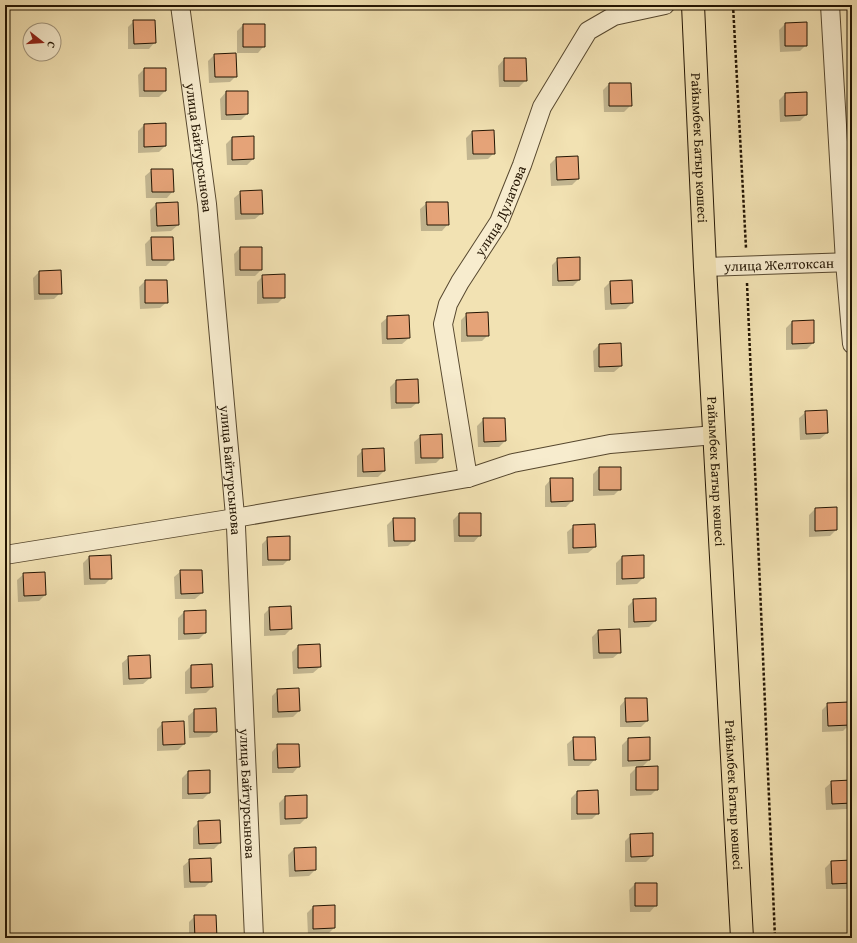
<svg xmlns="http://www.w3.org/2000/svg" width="857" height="943" font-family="'Gentium Book Plus',serif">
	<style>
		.shadow { fill: #0003 }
		.building { fill: #e5a378; stroke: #231503 }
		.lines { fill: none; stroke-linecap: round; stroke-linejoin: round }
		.street-casing { stroke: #57482f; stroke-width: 20 }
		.primary-casing { stroke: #231503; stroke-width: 24 }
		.path { stroke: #231503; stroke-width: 2.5; stroke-dasharray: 3 2; stroke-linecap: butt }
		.street { stroke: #f7ecce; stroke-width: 18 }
		.primary { stroke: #f2e2b3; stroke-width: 22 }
		.labels { text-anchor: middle; stroke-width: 3; stroke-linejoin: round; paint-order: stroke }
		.street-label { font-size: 14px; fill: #231503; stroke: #f7ecce }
	</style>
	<rect width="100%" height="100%" fill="#f2e2b3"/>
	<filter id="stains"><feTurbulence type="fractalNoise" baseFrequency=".005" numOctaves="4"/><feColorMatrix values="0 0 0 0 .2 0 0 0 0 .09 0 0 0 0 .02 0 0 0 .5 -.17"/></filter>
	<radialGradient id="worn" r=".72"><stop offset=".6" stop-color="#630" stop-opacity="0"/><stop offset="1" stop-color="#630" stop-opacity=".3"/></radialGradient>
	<path class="shadow" d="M134,21L155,42L149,49H128V27Z
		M785,24L806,45L800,51L780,52L779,30Z
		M243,25L264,46L258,53H237V31Z
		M214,55L236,76L230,82L209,83L208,61Z
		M504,59L526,80L519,87H499L498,66Z
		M144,69L165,91L159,97H139L138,75Z
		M609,84L631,105L624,112H604L603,90Z
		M226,92L247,114L241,120H221L220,99Z
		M806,93V115L800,121L780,122L779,100L785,94Z
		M144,125L165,146L159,152L138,153V131Z
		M472,132L494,153L488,159L467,160L466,138Z
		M232,138L253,159L247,165H227L226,144Z
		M556,158L578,179L572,185L551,186L550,164Z
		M152,170L173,191L167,198H146L145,176Z
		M241,192L262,213L255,219L235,220L234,198Z
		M427,203L448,224L442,231H421L420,209Z
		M156,204L178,225L171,231L151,232L150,210Z
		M151,238L173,259L166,266H146L145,244Z
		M240,248L261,270L255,276H235L234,254Z
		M558,259L579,280L573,286H552V265Z
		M39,272L60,293L54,299L34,300L33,278Z
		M263,276L284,297L278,303L257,304V282Z
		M145,281L167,302L160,308L140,309L139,287Z
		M610,282L632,303L626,309L605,310L604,288Z
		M467,314L488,335L482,341L461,342V320Z
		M388,317L409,338L402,344H382L381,323Z
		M813,321V343L807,349L786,350V328L792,322Z
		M599,345L621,366L614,372H594L593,351Z
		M396,381L418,402L411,408L391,409L390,387Z
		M806,412L827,433L820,439L800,440L799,418Z
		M484,419L505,441L499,447H478L477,426Z
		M421,436L442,457L436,463L415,464L414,442Z
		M363,450L384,471L378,477H357V456Z
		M599,468L620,489L614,495L593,496V474Z
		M551,479L572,501L566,507H545V486Z
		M836,508V530L830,536L809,537V515L815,509Z
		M459,514L480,535L474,542H454L453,520Z
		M393,519L414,540L408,546L388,547L387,525Z
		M574,526L595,547L588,553L568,554L567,532Z
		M268,538L289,559L283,565L262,566V544Z
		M643,556V578L637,584L616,585V563L622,557Z
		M89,557L111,578L105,584L84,585L83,563Z
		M181,571L202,593L195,599H175L174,577Z
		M24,574L45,595L39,601L18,602L17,580Z
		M634,600L655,621L649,627L628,628V606Z
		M270,608L291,629L285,635L264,636V614Z
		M184,612L205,633L199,639L178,640V618Z
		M598,631L620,652L613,658L593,659L592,637Z
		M319,645L320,667L313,673L293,674L292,652L298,646Z
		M129,657L150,678L143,684L123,685L122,663Z
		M211,665L212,687L206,693L185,694V672L191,666Z
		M278,690L299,711L293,717L272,718V696Z
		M626,699L647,721L641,727H620V706Z
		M828,704L849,725L843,731L822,732V710Z
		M195,710L216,731L209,737L189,738L188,716Z
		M163,723L184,744L178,750L157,751V729Z
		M574,738L595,759L589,766H568L567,744Z
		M649,738V760L641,768L657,789L651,795L630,796V774L638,766L622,767V745L628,739Z
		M278,745L299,766L293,773H272V752Z
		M188,772L209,793L203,799H182V778Z
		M852,781V804L847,809L826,810L825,788L832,782Z
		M597,791L598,813L592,819L571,820V798L577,792Z
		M285,797L306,818L300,824L280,825L279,803Z
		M199,822L220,843L214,849H193V828Z
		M631,835L652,856L646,862H625V841Z
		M315,848V870L309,876L289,877L288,855L294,849Z
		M190,860L211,881L205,887L184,888L183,866Z
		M852,861V883L846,889H826L825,868L831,862Z
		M635,884L656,905L650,912H630L629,890Z
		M313,907L334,928L328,934L308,935L307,913Z
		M195,916L215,938H189V922Z"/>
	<path class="building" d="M133,20H155L156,43L134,44Z
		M807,22V46H785V23Z
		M243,24H265V47H243Z
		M236,53L237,77H215L214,54Z
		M504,58H526L527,81H504Z
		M144,68H166V91H144Z
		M609,83H631L632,106H609Z
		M226,91H248V114L226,115Z
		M807,92V115L785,116V93Z
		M166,123V146L144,147V124Z
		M494,130L495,154H473L472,131Z
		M254,136V159L232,160V137Z
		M578,156L579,179L557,180L556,157Z
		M151,169H173L174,192H152Z
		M262,190L263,214H241L240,191Z
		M178,202L179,225L157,226L156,203Z
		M426,202H448L449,225H427Z
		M151,237H173L174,260H152Z
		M240,247H262V270H240Z
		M580,257V280L558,281L557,258Z
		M61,270L62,294H39V271Z
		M285,274V298H263L262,275Z
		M145,280H167L168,303H145Z
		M632,280L633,303L611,304L610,281Z
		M488,312L489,336H467L466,313Z
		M409,315L410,338L387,339V316Z
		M814,320V343L792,344V321Z
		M621,343L622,366L599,367V344Z
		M418,379L419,403H396V380Z
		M827,410L828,433L806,434L805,411Z
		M483,418H505L506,441L484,442Z
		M442,434L443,458H421L420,435Z
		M384,448L385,471L363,472L362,449Z
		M599,467H621V490H599Z
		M550,478H573V501L551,502Z
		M837,507V530L815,531V508Z
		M459,513H481V536H459Z
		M393,518H415V541H394Z
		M595,524L596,547L573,548V525Z
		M290,536V560H268L267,537Z
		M111,555L112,579H90L89,556Z
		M644,555V578L622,579V556Z
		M180,570H202L203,593L181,594Z
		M45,572L46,595L24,596L23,573Z
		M656,598V621L634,622L633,599Z
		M291,606L292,629L270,630L269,607Z
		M206,610V633L184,634V611Z
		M620,629L621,653H599L598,630Z
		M320,644L321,667L298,668V645Z
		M150,655L151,678L129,679L128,656Z
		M212,664L213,687L191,688V665Z
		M299,688L300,711L278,712L277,689Z
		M625,698H647L648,721L626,722Z
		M849,702L850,725L828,726L827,703Z
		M216,708L217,732H194V709Z
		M184,721L185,744L163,745L162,722Z
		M573,737H595L596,760H574Z
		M650,737V760L628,761V738Z
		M277,744H299L300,767L278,768Z
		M658,766V790H636V767Z
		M210,770V793L188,794V771Z
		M852,780V803L832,804L831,781Z
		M598,790L599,814H577V791Z
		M307,795V818L285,819V796Z
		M220,820L221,843L199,844L198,821Z
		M653,833V856L631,857L630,834Z
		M316,847V870L295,871L294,848Z
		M211,858L212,882H190L189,859Z
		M852,860V883L832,884L831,861Z
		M635,883H657V906H635Z
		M335,905V928L313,929V906Z
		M194,915H216L217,938H195Z"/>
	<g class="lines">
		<g class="street-casing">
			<g id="street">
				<path id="s1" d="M180,5L207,204L236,527L254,938"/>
				<path d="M830,5L845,262L852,344"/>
				<path id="s2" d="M705,267L852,262"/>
				<path id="s3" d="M468,478L443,324L448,304L460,282L499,222L522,165L542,107L588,31L614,16L665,5"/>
				<path d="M5,555L235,518L468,478L513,463L610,444L715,435"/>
			</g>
		</g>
		<g class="primary-casing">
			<g id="primary">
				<path id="s4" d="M693,5L705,267L742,938"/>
			</g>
		</g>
		<path class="path" d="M733,5L746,248
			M747,283L775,938"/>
		<use href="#street" class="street"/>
		<use href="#primary" class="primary"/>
	</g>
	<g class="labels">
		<g class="street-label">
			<text dy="5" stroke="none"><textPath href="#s1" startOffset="144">улица Байтурсынова</textPath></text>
			<text dy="5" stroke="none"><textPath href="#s4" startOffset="143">Райымбек Батыр көшесі</textPath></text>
			<text dy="5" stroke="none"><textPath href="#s3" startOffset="284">улица Дулатова</textPath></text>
			<text dy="5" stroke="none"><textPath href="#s2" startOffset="74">улица Желтоксан</textPath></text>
			<text dy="5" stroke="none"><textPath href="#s1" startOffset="468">улица Байтурсынова</textPath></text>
			<text dy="5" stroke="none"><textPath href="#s4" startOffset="467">Райымбек Батыр көшесі</textPath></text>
			<text dy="5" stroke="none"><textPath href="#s1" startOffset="792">улица Байтурсынова</textPath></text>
			<text dy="5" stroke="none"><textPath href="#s4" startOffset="791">Райымбек Батыр көшесі</textPath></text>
		</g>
	</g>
	<rect width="857" height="943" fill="none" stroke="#f2e2b3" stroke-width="20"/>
	<rect x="6" y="6" width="845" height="931" fill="none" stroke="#231503" stroke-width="2"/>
	<rect x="10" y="10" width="837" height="923" fill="none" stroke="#231503"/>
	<g transform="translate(42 42) rotate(107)"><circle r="19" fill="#f7ecce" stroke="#a2967d"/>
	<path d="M0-3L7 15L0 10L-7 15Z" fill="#8f2418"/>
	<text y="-6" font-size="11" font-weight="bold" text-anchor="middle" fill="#231503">С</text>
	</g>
	<rect width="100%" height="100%" filter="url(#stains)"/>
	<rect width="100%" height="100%" fill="url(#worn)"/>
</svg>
